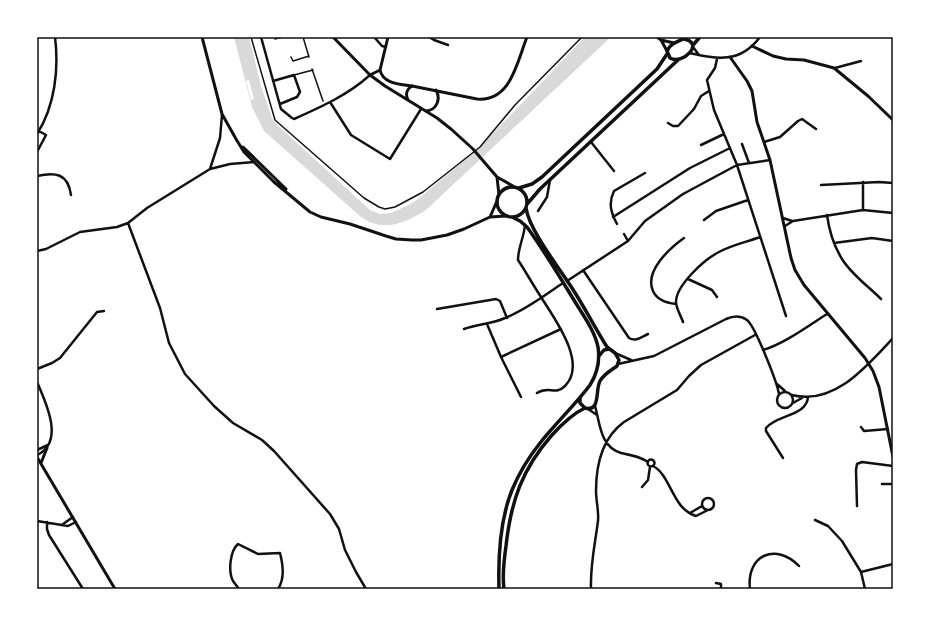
<svg xmlns="http://www.w3.org/2000/svg" width="930" height="626" font-family="'Alegreya Sans',sans-serif">
	<style>
		.water { fill: #d9d9d9 }
		.pier { fill: #fff }
		.lines { fill: none; stroke-linecap: round; stroke-linejoin: round }
		.pedestrian { stroke: #111; stroke-width: 1.5 }
		.minor { stroke: #111; stroke-width: 2.5 }
		.tertiary { stroke: #111; stroke-width: 3 }
		.secondary { stroke: #111; stroke-width: 3 }
		.primary { stroke: #111; stroke-width: 3.5 }
		.neatline { fill: none; stroke: #111; stroke-width: 1.5 }
	</style>
	<rect width="100%" height="100%" fill="#fff"/>
	<path class="water" d="M234,37H249L261,86L272,118L275,123L370,210L380,214L391,213L409,205L418,199L480,147L585,37H611L426,210C405,223 384,233 361,217L264,131L252,107Z"/>
	<path class="pier" d="M249,80L254,99L251,100L246,81Z"/>
	<g class="lines">
		<path class="pedestrian" d="M251,37L275,120L364,198L379,207L385,209L395,207L423,192L480,147L515,105L582,37
			M303,37L309,57
			M275,39L283,37
			M291,57L293,61L309,56
			M312,69L323,101
			M294,75L313,70"/>
		<path class="minor" d="M261,37L281,109L292,118L294,119C321,107 348,95 370,75
			M374,37L382,46L386,47
			M429,37L434,40L448,45
			M693,47L699,55
			M689,53C717,59 740,64 760,37
			M717,59L715,68L707,80L714,110L737,165L786,316
			M835,68L861,61
			M273,81L294,75L300,92L297,97L280,104
			M330,102L351,135L390,159L421,109
			M668,123L673,126H678L694,109L701,96L709,91
			M37,130L46,135L37,152
			M37,134C55,106 59,69 55,37
			M591,142L614,171
			M764,142L780,137L798,121L802,119L816,129
			M742,144L749,163
			M701,145L724,134
			M210,169L220,138L222,115
			M37,176C55,172 68,173 71,195
			M863,182V210
			M821,185L879,182L893,183
			M538,211L547,197L550,180
			M827,215C829,230 834,246 842,259C851,274 868,286 881,299
			M613,217L690,168L730,148
			M783,218L792,221
			M704,220L716,211L748,200
			M128,223L160,308L169,343L185,374L214,406L233,423L262,440L274,451L330,514L339,529L345,550L356,572L366,589
			M617,224C611,213 608,203 614,191L645,173
			M525,225C524,237 518,248 518,260C526,272 533,285 541,297C554,318 588,363 565,386C555,396 549,385 537,393
			M785,226L793,221L863,210L893,213
			M624,234L628,241
			M834,243L872,238L893,241
			M37,251L46,249L80,232L117,227L128,223L147,208L210,169L230,164L254,162
			M583,270L629,338C636,342 641,337 648,334
			M688,279L712,290L717,297
			M567,281L628,241L645,221L683,194L737,165L770,160
			M676,304C666,303 657,300 653,291C644,271 670,248 684,238
			M437,309L496,299L500,301L507,318
			M683,322C681,316 676,308 676,302C676,285 705,259 719,252C732,245 747,242 760,237
			M487,324L501,357L521,397
			M464,329C477,324 492,324 505,318C526,310 545,295 563,283
			M763,350C784,344 808,326 827,314
			M615,353L631,360
			M501,357L561,329
			M618,364L654,356L726,319C733,316 740,315 747,320C755,326 777,382 779,394
			M37,369L52,363L60,358L97,312L104,311
			M37,382C46,403 65,442 37,455
			M777,384L785,391
			M777 400a8 8 0 1 1 16 0a8 8 0 1 1-16 0Z
			M792,395C834,406 867,366 893,338
			M793,403L802,398
			M595,406C600,423 600,447 621,453C631,455 639,456 648,462
			M588,409L597,415
			M861,427L864,431L888,429
			M37,450L48,445
			M783,458L766,431V428C776,415 807,416 808,397
			M647.5 463a3.5 3.5 0 1 1 7 0a3.5 3.5 0 1 1-7 0Z
			M653,466C671,475 672,509 696,516L708,510
			M882,484H893
			M642,487L648,480L650,467
			M702 504a6 6 0 1 1 12 0a6 6 0 1 1-12 0Z
			M857,506L856,470L857,464L862,462L893,466
			M690,513L702,506
			M815,520L828,526L842,541L861,572L865,589
			M37,521L68,526L76,522
			M47,522V529L49,535L83,589
			M63,524L73,517
			M861,572L893,564
			M716,583L721,584V589
			M239,589C237,586 235,584 233,581C228,571 230,551 238,544L258,554L280,553C283,565 285,578 278,589
			M591,589C590,566 595,544 598,521C599,511 596,501 596,491C596,464 602,438 624,422L677,390L689,376L701,365L755,335
			M750,589C746,555 776,542 799,566"/>
		<path class="tertiary" d="M202,37L222,114L236,139L244,152L274,182L310,212L321,217L350,224L386,236L396,239L412,240H421L447,235L464,229L490,217L506,216
			M730,57L747,81L752,91L757,122L770,160L791,258L795,270L804,285L865,358L873,371L879,387L893,457
			M380,70C383,84 400,84 412,86
			M370,75L380,70L388,37
			M243,147L286,189
			M490,217L497,201"/>
		<path class="secondary" d="M333,37L370,75L385,86L437,118L451,129L473,149L497,177L513,186
			M657,37L661,40L667,51
			M661,40L674,43
			M752,46L773,56L786,59L804,60L834,68L868,96L893,120
			M408,100C405,94 407,89 412,86L477,99C511,102 517,62 527,37
			M426,111C437,110 441,99 436,90
			M497,177L499,195
			M37,457L115,589
			M41,463L47,448"/>
		<path class="primary" d="M684,39C705,43 683,65 670,58L667,51C671,42 679,42 687,37
			M693,45L700,37
			M497 202a15 15 0 1 1 30 0a15 15 0 1 1-30 0Z
			M519,188L532,184L542,177L657,69L667,54
			M528,203L540,189L679,59
			M526,208C529,230 560,269 572,288C585,308 595,328 607,347L615,353L619,360L617,366C610,371 604,374 600,381C595,390 601,412 585,408L580,403V398
			M599,356L604,350L609,349
			M499,589C498,557 500,520 512,490C519,473 529,457 540,443C556,423 575,405 590,385C597,374 600,360 598,347C595,332 585,318 577,305C561,279 545,252 527,227L520,221L512,217
			M504,589C502,575 504,560 506,546C511,501 522,469 552,435C562,424 572,414 585,408"/>
	</g>
	<rect width="930" height="626" fill="none" stroke="#ffffff" stroke-width="76"/>
	<rect x="38" y="38" width="854" height="550" class="neatline"/>
</svg>
